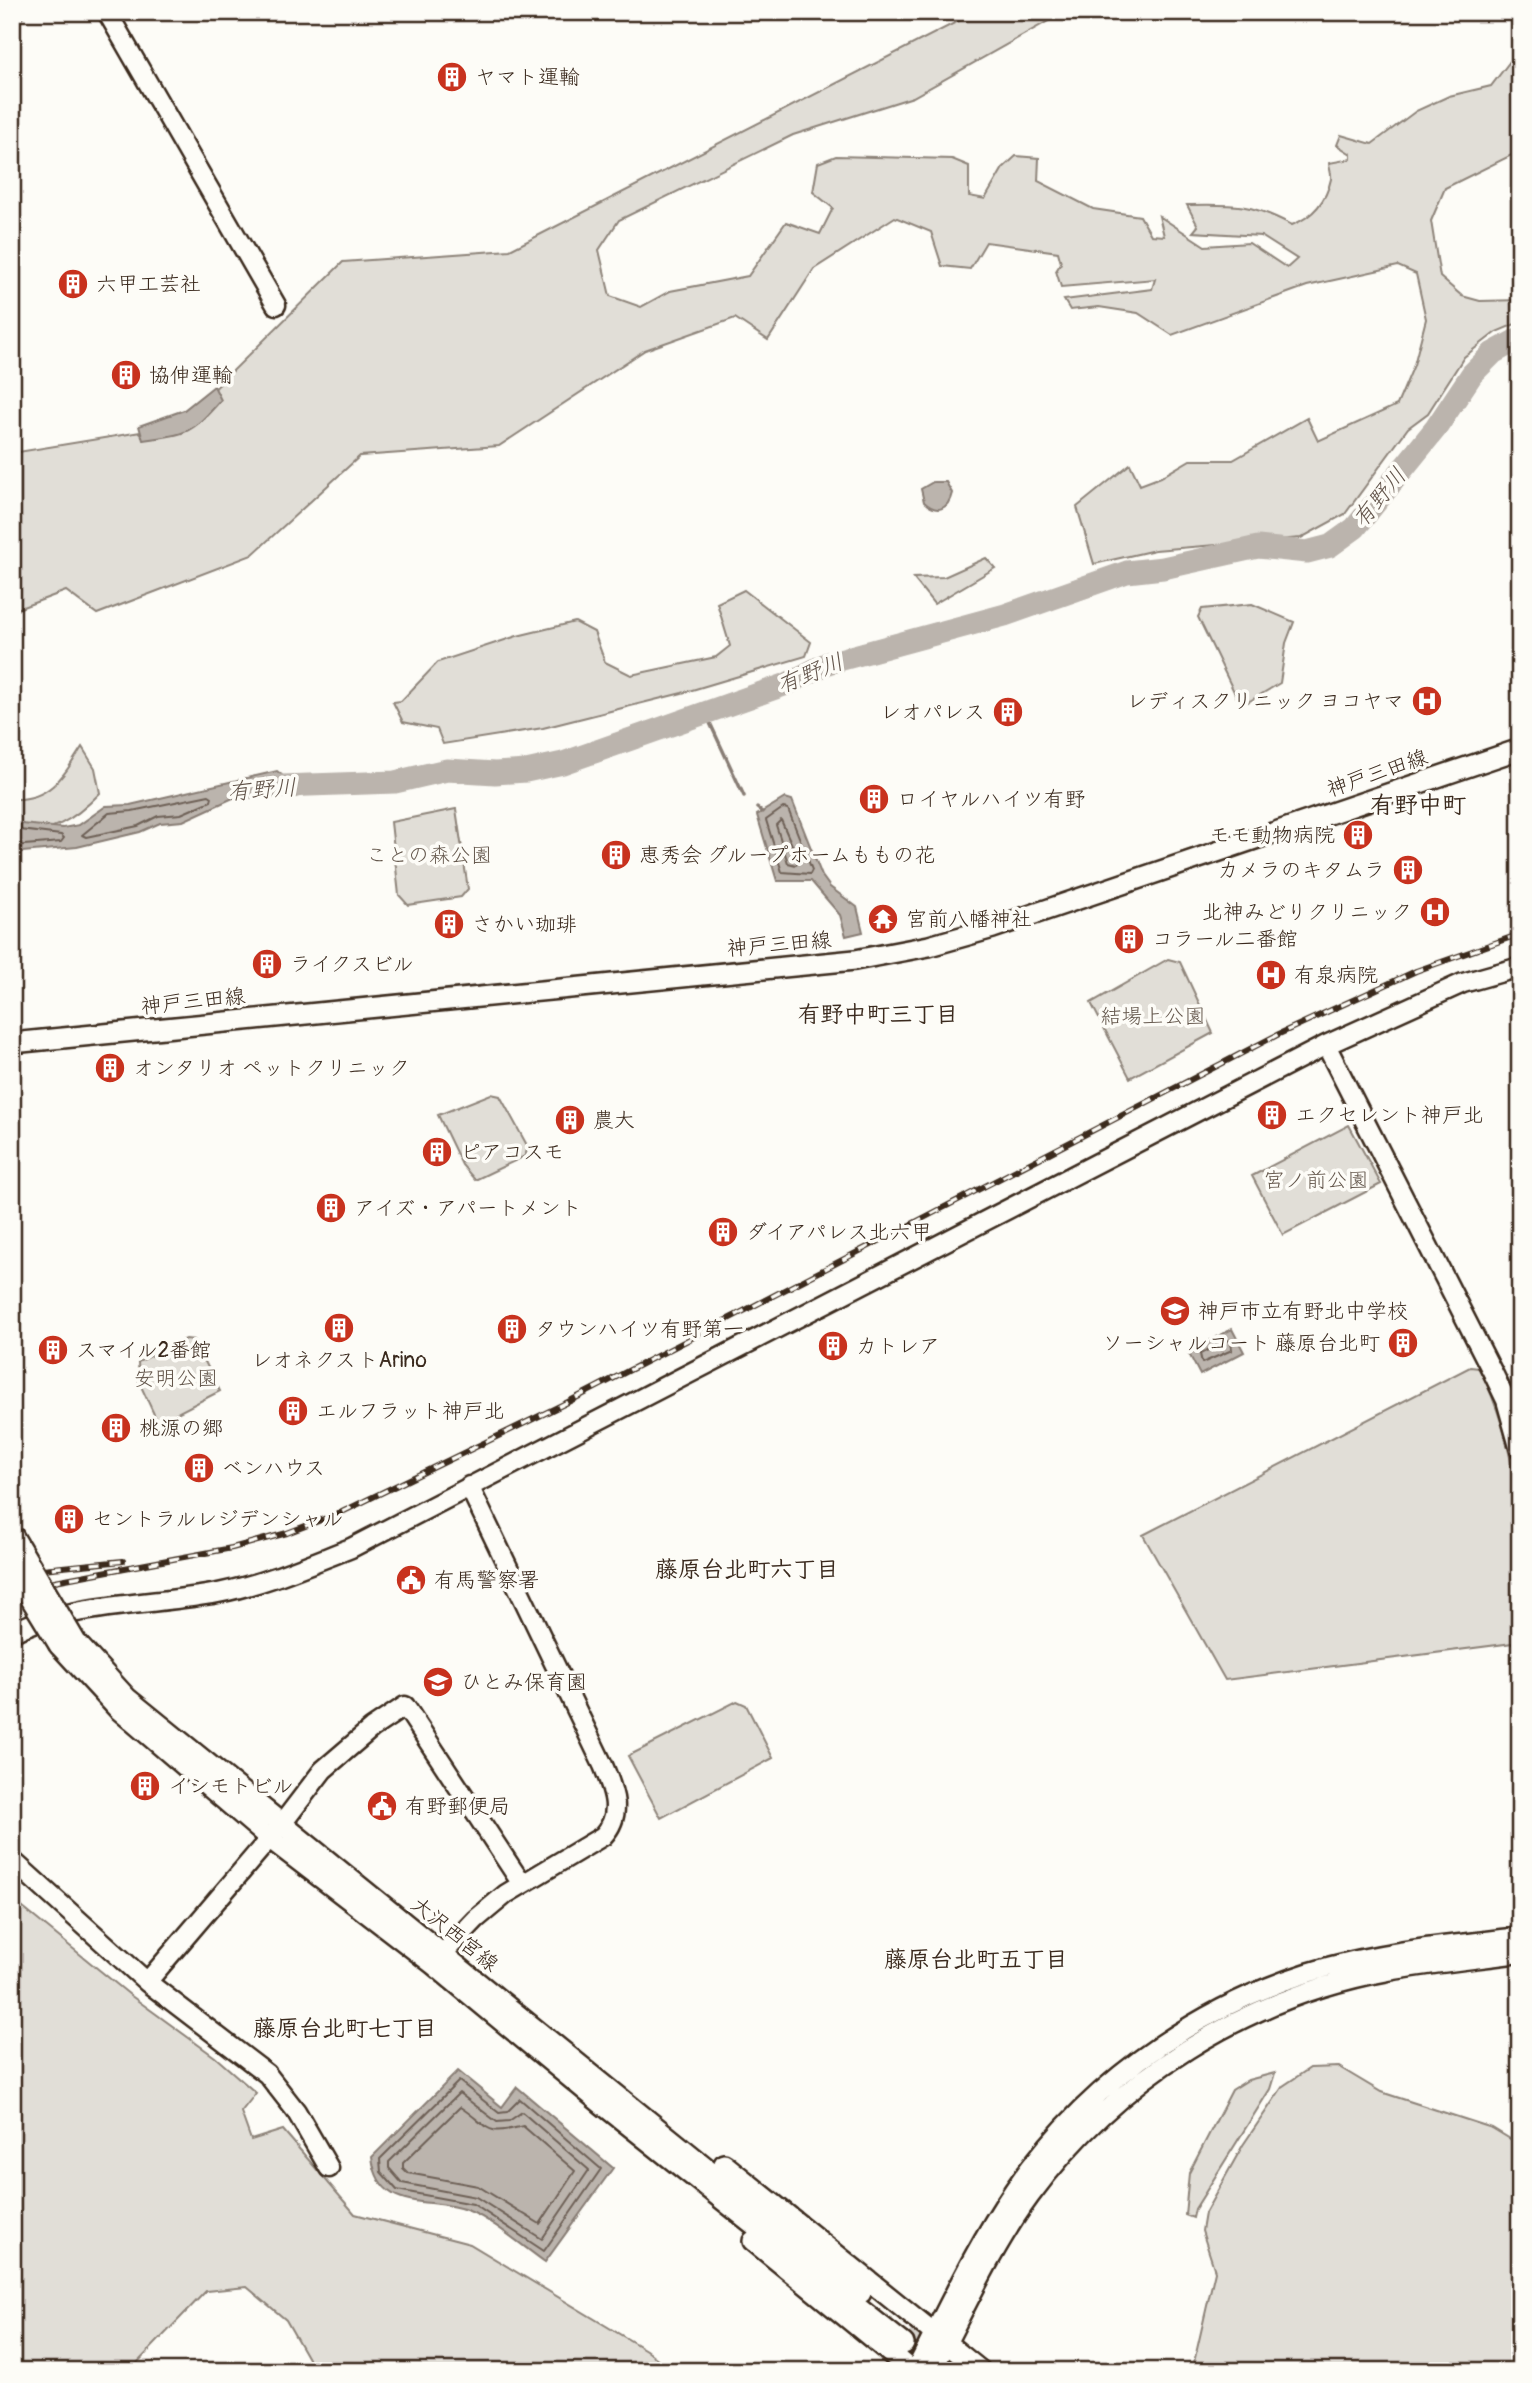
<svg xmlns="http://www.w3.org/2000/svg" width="1532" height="2383" font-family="Pangolin,'Klee One',sans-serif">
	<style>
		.green { fill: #e1ded7; stroke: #8e847a; stroke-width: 2 }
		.water { fill: #bbb4ad; stroke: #887d74; stroke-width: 2 }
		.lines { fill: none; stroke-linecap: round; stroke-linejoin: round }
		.shore { stroke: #6e6157; stroke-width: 2 }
		.stream { stroke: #887d74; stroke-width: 3.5 }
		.river { stroke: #bbb4ad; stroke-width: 23 }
		.primary-tunnel { stroke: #d6d2cc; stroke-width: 19; stroke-dasharray: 19 10; stroke-linecap: butt }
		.secondary-casing { stroke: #3b2a1e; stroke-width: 23 }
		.primary-casing { stroke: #3b2a1e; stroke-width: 24 }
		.secondary { stroke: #fdfcf7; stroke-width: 18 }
		.primary { stroke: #fdfcf7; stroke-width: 19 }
		.rail-casing { stroke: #3b2a1e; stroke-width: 6 }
		.rail { stroke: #fdfcf7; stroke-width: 3.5; stroke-dasharray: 10; stroke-linecap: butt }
		.primary-bridge-casing { stroke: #3b2a1e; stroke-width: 24; stroke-linecap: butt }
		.primary-bridge { stroke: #fdfcf7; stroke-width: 19 }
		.labels { text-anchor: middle; stroke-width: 7; stroke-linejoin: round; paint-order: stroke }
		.poi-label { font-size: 21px; fill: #3b2a1e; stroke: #fdfcf7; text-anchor: start }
		.street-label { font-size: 21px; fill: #3b2a1e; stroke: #fdfcf7 }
		.park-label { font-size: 21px; fill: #64574c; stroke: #fdfcf7 }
		.water-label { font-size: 23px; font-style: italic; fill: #615349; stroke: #fdfcf7 }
		.neighbourhood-label { font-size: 23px; font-weight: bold; fill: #3b2a1e; stroke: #fdfcf7 }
		.quarter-label { font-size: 24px; font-weight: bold; fill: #3b2a1e; stroke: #fdfcf7 }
	</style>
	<rect width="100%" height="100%" fill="#fdfcf7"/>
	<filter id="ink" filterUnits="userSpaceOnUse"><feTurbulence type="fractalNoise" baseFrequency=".0143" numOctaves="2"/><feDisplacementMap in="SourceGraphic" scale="14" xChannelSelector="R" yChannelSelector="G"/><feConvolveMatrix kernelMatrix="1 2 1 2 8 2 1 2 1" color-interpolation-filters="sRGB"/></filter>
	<g filter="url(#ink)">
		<path class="green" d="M976,12H1128L1052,19L913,97L793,135L619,220L599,250L610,296L641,307L670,291L748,276L786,222L820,234L833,208L813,192L818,163L836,156L952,159L969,166V196L985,199L1003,168L1016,156L1039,158L1038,181L1093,209L1140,216L1151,235L1164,236L1159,216L1205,246L1249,243L1287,268L1297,259L1261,236L1193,232L1198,226L1187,205C1233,204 1251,203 1292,225C1312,217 1326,202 1331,179C1332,174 1329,168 1329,163L1351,159V154L1337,145L1341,135L1372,144L1416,111L1449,96L1491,86L1517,52L1513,12H1520V151L1445,188L1431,221L1440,277L1462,296L1480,301L1520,300V327L1515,324L1496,332L1464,357L1428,413L1408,428L1345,514L1301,538L1155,550L1094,564L1077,507L1130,464L1140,485L1161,477L1190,460H1233L1307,418L1318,441L1397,405L1414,365L1426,319L1416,274L1398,266L1307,286L1172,335L1138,313L1099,307L1070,310L1064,300L1152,289L1155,279L1061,287L1056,271L1061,263L1058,252L986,242L970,269L942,266L931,232L895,217L814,269L768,340L735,318L645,350L499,446L360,456L252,555L97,614L66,591L12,611V453L177,426L343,262L510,250Z
			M986,558L995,568L934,604L913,578L944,577Z
			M744,590L811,642L806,656L682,693L543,728L443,744L437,729L403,722L393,702L401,701L438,662L517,636L575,622L594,632L605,662L631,675L716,657L730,646L717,603Z
			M1252,604L1294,622L1286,643L1280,683L1248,702L1237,698L1198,617L1202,609Z
			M82,747L95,768L100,793C74,820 51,835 12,831V799C50,801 64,775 82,747Z
			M456,809L468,889L461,897L408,905L399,895L391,822Z
			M1168,959L1180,962L1213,1033L1130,1078L1091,1003Z
			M491,1094L500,1096L528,1147L525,1156L475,1180L462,1165L438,1115Z
			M1349,1125L1381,1184L1283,1235L1252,1176Z
			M186,1339L194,1340L220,1391L158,1423L139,1382L138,1362Z
			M1470,1367L1479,1368C1525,1457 1520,1546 1520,1642L1225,1680L1143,1535Z
			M737,1701L746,1705L773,1758L661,1818L628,1756Z
			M12,1899L130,1995L215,2057L256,2093L241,2112L251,2140L283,2130L355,2214L470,2244L646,2350L673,2371H315L286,2320L247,2287L206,2291L135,2365L140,2371H12Z
			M1339,2067L1381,2092L1492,2128L1520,2145V2371H1192L1215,2271L1202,2231L1205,2213L1243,2145L1283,2086L1310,2068Z
			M1275,2073L1270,2089L1195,2209L1193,2218L1185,2215L1189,2173L1232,2090L1248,2080Z"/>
		<path class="water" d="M214,386L221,400C191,434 188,434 143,440L139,426L184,410Z
			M933,482H946L952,493C948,510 937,514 924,502L921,489Z
			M277,771L283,776L309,777L311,794L294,797L233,798L183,821L160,823L140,832L77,847L12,853V823L63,828L79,825L106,806L130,805Z
			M785,798L792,800L822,876L830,887L857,907L863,932L846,936L840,915L811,881H777L757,815Z
			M1232,1329L1244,1352L1200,1375L1188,1352Z
			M458,2071L502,2107L517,2087L613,2168L545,2262C525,2248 491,2219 469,2211C430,2195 379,2215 372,2157Z"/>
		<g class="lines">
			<path class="shore" d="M209,795L212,797L211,801L181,814L158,816L138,826L86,837L82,835L109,813L132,811Z
				M783,808L788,809L812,870L810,874L782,872L766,820Z
				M781,820L799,861L796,865L788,863L776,825Z
				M12,829L61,835L64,838L61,842L12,846
				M1227,1340L1231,1341L1232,1350L1202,1363L1200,1354Z
				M459,2081L499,2113L507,2112L520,2099L601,2169L544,2251L473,2204L397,2190L381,2172L380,2159Z
				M459,2093L497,2122L509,2121L522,2112L589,2170L542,2239L476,2197L402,2183L389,2168V2162Z
				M460,2107C491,2127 483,2137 523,2126L575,2171L540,2224L478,2186L408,2173L403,2168V2163Z"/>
			<path class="stream" d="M704,710L744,796
				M757,808L762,812"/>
			<path class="river" d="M12,13L14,12
				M281,786L395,782L447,770L495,773L526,771L563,763L787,684L828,663L1005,615L1127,572L1163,568L1258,547L1307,552L1330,546L1355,528L1436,428L1472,374L1493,353L1520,338"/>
			<path class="primary-tunnel" d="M910,2332L958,2371"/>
			<g class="secondary-casing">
				<path id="secondary" d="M107,12L276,305
					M1326,1045L1493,1373L1506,1400L1520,1450
					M12,1633C59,1605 161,1604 218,1593C264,1584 307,1565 351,1548L1326,1045L1463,983L1520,967
					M12,1860L147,1982L281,1825L323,1770L372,1728L405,1706L522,1884
					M433,1964L476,1919L506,1894L603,1836C624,1813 613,1790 603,1765L469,1486
					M147,1982L267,2074L296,2111L329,2168
					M915,2371C946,2311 976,2246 1014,2190C1092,2076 1218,1991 1352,1961C1407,1948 1464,1944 1520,1937
					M932,2371C963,2313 991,2249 1030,2196C1116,2078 1246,1997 1389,1971C1432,1963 1476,1959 1520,1953"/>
			</g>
			<g class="primary-casing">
				<path id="primary" d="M12,1043L855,960L929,946L993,928L1520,749
					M76,1642L127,1698L861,2293
					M59,1645L118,1709L269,1838L433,1964L603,2105L904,2344
					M724,2164L981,2371
					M753,2241L912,2371"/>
			</g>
			<use href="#secondary" class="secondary"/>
			<use href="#primary" class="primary"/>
			<g class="rail-casing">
				<path id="rail" d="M12,1572L123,1561
					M12,1589L232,1548L287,1533L342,1512L568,1402L1279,1034L1416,971L1520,934"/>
			</g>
			<use href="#rail" class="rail"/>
			<g class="primary-bridge-casing">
				<path id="primary-bridge" d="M12,1534L76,1642
					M12,1568L59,1645"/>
			</g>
			<use href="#primary-bridge" class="primary-bridge"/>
		</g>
	</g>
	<defs>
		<g id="building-disc" transform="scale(1.575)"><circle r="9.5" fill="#c8321e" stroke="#fdfcf7"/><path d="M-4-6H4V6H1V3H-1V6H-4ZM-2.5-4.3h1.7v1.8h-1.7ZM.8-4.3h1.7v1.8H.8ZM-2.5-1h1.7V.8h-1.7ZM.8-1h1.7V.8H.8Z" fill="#fff"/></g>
		<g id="hospital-disc" transform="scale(1.575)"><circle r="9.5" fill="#c8321e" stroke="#fdfcf7"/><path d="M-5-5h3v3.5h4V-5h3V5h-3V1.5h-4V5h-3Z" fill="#fff"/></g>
		<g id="temple-disc" transform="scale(1.575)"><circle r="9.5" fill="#c8321e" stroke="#fdfcf7"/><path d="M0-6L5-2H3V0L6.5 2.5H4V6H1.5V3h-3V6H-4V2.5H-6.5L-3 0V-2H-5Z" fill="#fff"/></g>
		<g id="school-disc" transform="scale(1.575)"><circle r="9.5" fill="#c8321e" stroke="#fdfcf7"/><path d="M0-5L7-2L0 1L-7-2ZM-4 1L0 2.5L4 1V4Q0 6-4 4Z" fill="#fff"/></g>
		<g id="civic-disc" transform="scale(1.575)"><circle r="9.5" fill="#c8321e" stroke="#fdfcf7"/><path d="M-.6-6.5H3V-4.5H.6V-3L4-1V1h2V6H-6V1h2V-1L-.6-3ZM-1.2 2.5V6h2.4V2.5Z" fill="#fff"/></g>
	</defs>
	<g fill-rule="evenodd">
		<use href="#building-disc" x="452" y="77"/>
		<use href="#building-disc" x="73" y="284"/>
		<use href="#building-disc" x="126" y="375"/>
		<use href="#hospital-disc" x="1427" y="701"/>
		<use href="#building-disc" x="1008" y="712"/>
		<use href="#building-disc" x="874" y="799"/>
		<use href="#building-disc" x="1358" y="835"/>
		<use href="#building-disc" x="616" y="855"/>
		<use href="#building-disc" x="1408" y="870"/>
		<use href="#hospital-disc" x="1435" y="912"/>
		<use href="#temple-disc" x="883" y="919"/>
		<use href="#building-disc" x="449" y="924"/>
		<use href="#building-disc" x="1129" y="939"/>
		<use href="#building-disc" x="267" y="964"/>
		<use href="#hospital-disc" x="1271" y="975"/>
		<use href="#building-disc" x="110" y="1068"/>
		<use href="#building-disc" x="1272" y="1115"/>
		<use href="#building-disc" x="570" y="1120"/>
		<use href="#building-disc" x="437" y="1152"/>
		<use href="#building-disc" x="331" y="1208"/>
		<use href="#building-disc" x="723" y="1232"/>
		<use href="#school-disc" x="1175" y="1311"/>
		<use href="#building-disc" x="339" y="1328"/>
		<use href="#building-disc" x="512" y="1329"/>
		<use href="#building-disc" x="1403" y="1343"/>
		<use href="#building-disc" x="833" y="1346"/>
		<use href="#building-disc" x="53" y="1350"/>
		<use href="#building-disc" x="293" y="1411"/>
		<use href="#building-disc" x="116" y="1428"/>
		<use href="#building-disc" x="199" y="1468"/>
		<use href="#building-disc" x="69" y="1519"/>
		<use href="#civic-disc" x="411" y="1580"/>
		<use href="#school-disc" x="438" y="1682"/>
		<use href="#building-disc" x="145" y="1786"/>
		<use href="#civic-disc" x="382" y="1806"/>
	</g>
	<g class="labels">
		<g class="poi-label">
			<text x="475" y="84">ヤマト運輸</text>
			<text x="96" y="291">六甲工芸社</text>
			<text x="149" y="382">協伸運輸</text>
			<text x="1404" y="708" text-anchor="end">レディスクリニック ヨコヤマ</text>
			<text x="985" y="719" text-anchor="end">レオパレス</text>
			<text x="897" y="806">ロイヤルハイツ有野</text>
			<text x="1335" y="842" text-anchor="end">モモ動物病院</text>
			<text x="639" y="862">恵秀会 グループホームももの花</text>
			<text x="1385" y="877" text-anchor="end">カメラのキタムラ</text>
			<text x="1412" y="919" text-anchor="end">北神みどりクリニック</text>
			<text x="906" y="926">宮前八幡神社</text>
			<text x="472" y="931">さかい珈琲</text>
			<text x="1152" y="946">コラール二番館</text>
			<text x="290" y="971">ライクスビル</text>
			<text x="1294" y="982">有泉病院</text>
			<text x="133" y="1075">オンタリオ ペットクリニック</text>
			<text x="1295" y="1122">エクセレント神戸北</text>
			<text x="593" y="1127">農大</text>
			<text x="460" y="1159">ピアコスモ</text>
			<text x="354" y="1215">アイズ・アパートメント</text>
			<text x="746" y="1239">ダイアパレス北六甲</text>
			<text x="1198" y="1318">神戸市立有野北中学校</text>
			<text x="535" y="1336">タウンハイツ有野第一</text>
			<text x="1380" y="1350" text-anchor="end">ソーシャルコート 藤原台北町</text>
			<text x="856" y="1353">カトレア</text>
			<text x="76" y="1357">スマイル2番館</text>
			<text x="339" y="1367" text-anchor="middle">レオネクストArino</text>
			<text x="316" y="1418">エルフラット神戸北</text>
			<text x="139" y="1435">桃源の郷</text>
			<text x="222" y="1475">ベンハウス</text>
			<text x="92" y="1526">セントラルレジデンシャル</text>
			<text x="434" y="1587">有馬警察署</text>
			<text x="461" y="1689">ひとみ保育園</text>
			<text x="168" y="1793">イシモトビル</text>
			<text x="405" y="1813">有野郵便局</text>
		</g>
		<g class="street-label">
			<text transform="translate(1377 773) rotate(-19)" y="7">神戸三田線</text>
			<text transform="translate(779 944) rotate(-5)" y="7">神戸三田線</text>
			<text transform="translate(193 1001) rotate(-6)" y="7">神戸三田線</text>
			<text transform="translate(455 1934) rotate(39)" y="7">大沢西宮線</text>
		</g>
		<g class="park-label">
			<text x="429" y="862">ことの森公園</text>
			<text x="1153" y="1023">結場上公園</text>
			<text x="1316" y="1187">宮ノ前公園</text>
			<text x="176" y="1385">安明公園</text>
		</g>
		<g class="water-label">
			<text transform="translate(1379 497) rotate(-50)" y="8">有野川</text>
			<text transform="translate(810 673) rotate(-22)" y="8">有野川</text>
			<text transform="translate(262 789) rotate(-4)" y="8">有野川</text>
		</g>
		<g class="neighbourhood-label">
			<text x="878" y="1022">有野中町三丁目</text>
			<text x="747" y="1577">藤原台北町六丁目</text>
			<text x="976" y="1967">藤原台北町五丁目</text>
			<text x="345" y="2036">藤原台北町七丁目</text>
		</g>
		<g class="quarter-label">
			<text x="1418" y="813">有野中町</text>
		</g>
	</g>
	<rect width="1532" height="2383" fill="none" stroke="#fdfcf7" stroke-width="42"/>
	<rect x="21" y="21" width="1490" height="2341" fill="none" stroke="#3b2a1e" stroke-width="2.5" filter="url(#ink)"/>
</svg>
